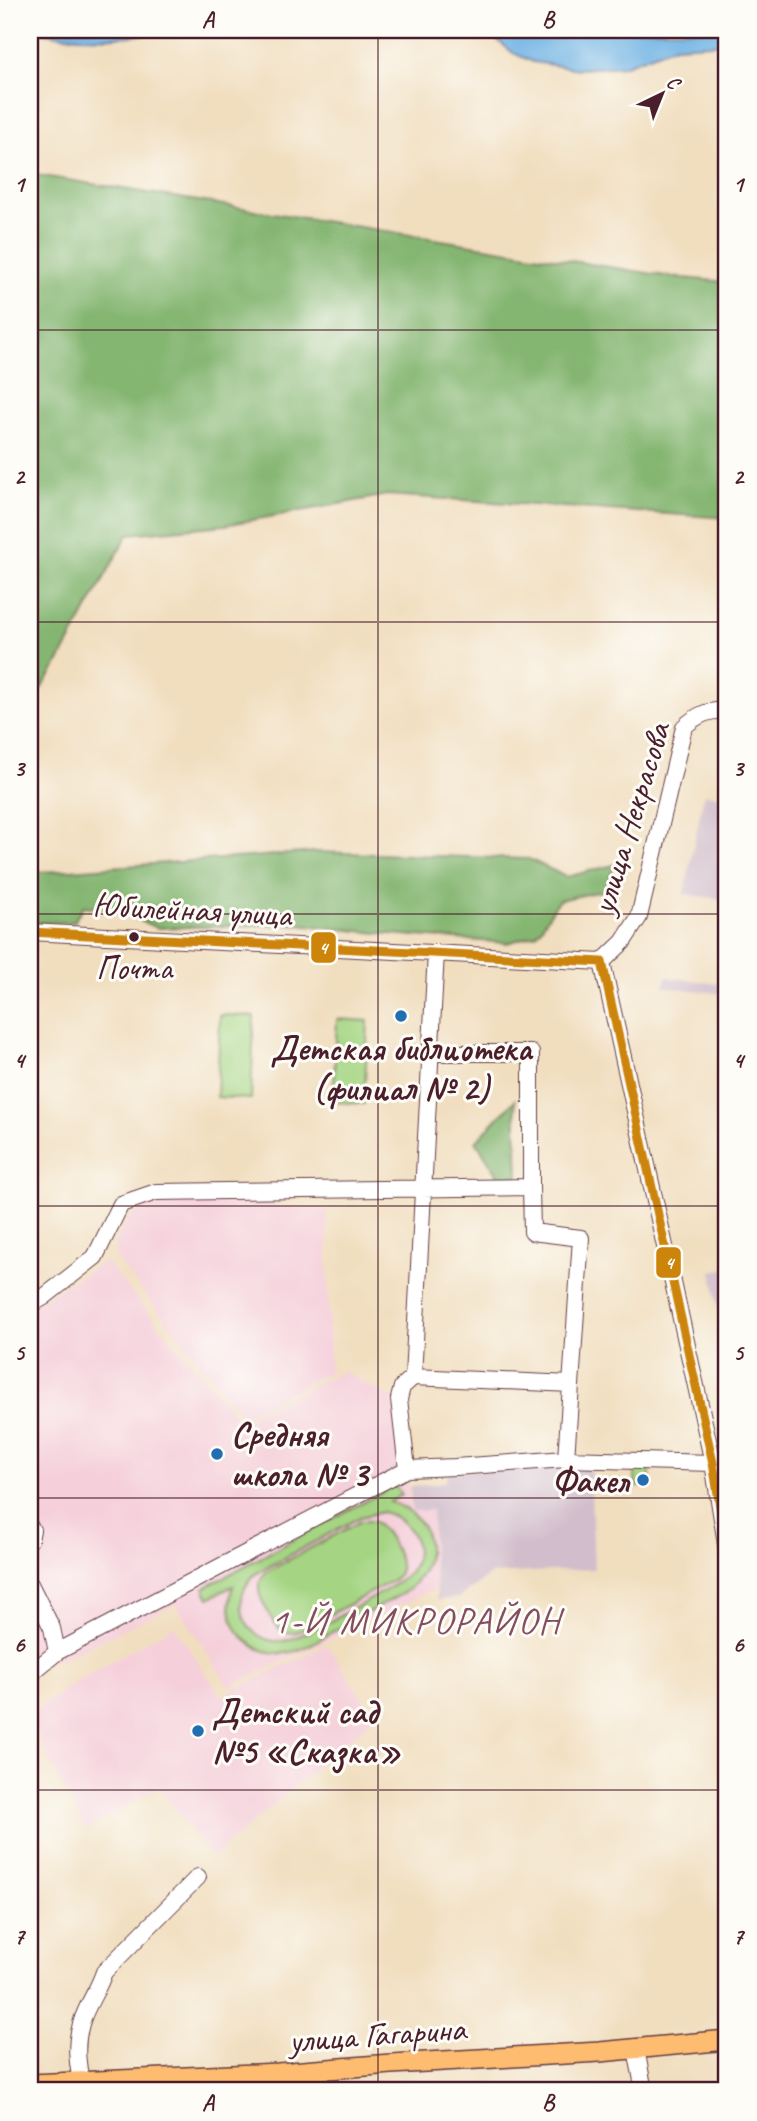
<svg xmlns="http://www.w3.org/2000/svg" width="757" height="2121" font-family="Caveat,sans-serif">
	<style>
		.built { fill: #f5cfda }
		.industrial { fill: #d1bdcb }
		.green { fill: #a5d583; stroke: #787a57; stroke-width: 2; fill-rule: evenodd }
		.forest { fill: #84b671; stroke: #676a4e; stroke-width: 2 }
		.water { fill: #6eb2e4; stroke: #5c6888; stroke-width: 2 }
		.lines { fill: none; stroke-linecap: round; stroke-linejoin: round }
		.minor-casing { stroke: #633c41; stroke-width: 18 }
		.major-casing { stroke: #633c41; stroke-width: 22 }
		.minor { stroke: #fff; stroke-width: 16 }
		.major { stroke: #febc70; stroke-width: 19 }
		.bus-1-casing { stroke: #fdfcf7; stroke-width: 14 }
		.bus-1 { stroke: #cc840b; stroke-width: 9 }
		.grid { fill: none; stroke: #4a1f2b; stroke-width: 2; stroke-opacity: 0.55 }
		.bus-dot { fill: #4a1f2b; stroke: #fdfcf7; stroke-width: 2.5 }
		.poi-dot { fill: #1f6fb2; stroke: #fdfcf7; stroke-width: 2.5 }
		.labels { text-anchor: middle; stroke-width: 6; stroke-linejoin: round; paint-order: stroke }
		.bus-label { font-size: 33px; fill: #4a1f2b; stroke: #fdfcf7 }
		.street-label { font-size: 35px; fill: #4a1f2b; stroke: #fdfcf7 }
		.poi-label { font-size: 35px; font-weight: bold; fill: #4a1f2b; stroke: #fdfcf7; text-anchor: start }
		.neighbourhood-label { font-size: 37px; letter-spacing: 2px; fill: #854d60; stroke: #fdfcf7 }
		.line-badge { stroke: #fdfcf7; stroke-width: 2.5 }
		.badge-label { font-size: 19px; text-anchor: middle; font-weight: bold; fill: #fff }
		.neatline { fill: none; stroke: #4a1f2b; stroke-width: 2.5 }
		.grid-label { font-size: 23px; text-anchor: middle; font-weight: bold; fill: #4a1f2b }
	</style>
	<rect width="100%" height="100%" fill="#fdfcf7"/>
	<filter id="ink" filterUnits="userSpaceOnUse"><feTurbulence type="fractalNoise" baseFrequency=".0143" numOctaves="2"/><feDisplacementMap in="SourceGraphic" scale="14" xChannelSelector="R" yChannelSelector="G"/><feConvolveMatrix kernelMatrix="1 2 1 2 8 2 1 2 1" color-interpolation-filters="sRGB"/></filter>
	<filter id="wash" filterUnits="userSpaceOnUse"><feTurbulence type="fractalNoise" baseFrequency=".00686" numOctaves="4" result="noise"/><feDisplacementMap in="SourceGraphic" scale="28" xChannelSelector="R" yChannelSelector="G"/><feGaussianBlur stdDeviation="1.57" result="paint"/><feColorMatrix in="noise" values="0 0 0 0 0 0 0 0 0 0 0 0 0 0 0 0 0 1.4 0 .05"/><feComposite in="paint" operator="in"/></filter>
	<g filter="url(#wash)">
		<rect width="100%" height="100%" fill="#f1debf"/>
		<path class="built" d="M159,1197L327,1210L330,1371L243,1417L115,1257L116,1239L128,1219Z
			M105,1261L240,1421L343,1371L395,1400L412,1511L432,1509L433,1558L436,1588L229,1687L176,1604L70,1655L30,1668V1314L35,1304Z
			M174,1626L221,1696L327,1645L375,1717L212,1858L158,1787L85,1830L42,1745L31,1715L73,1683Z"/>
		<path class="industrial" d="M704,794L727,796V900L684,894Z
			M666,977L727,985V994L664,987Z
			M727,1268V1361L712,1271Z
			M590,1463L594,1569L491,1574L458,1598L437,1600L433,1558L432,1510L412,1511L410,1487L445,1482L449,1472Z"/>
		<path class="green" d="M220,1015L254,1016L251,1099L217,1097Z
			M337,1019L368,1021L364,1104L333,1102Z
			M649,1465L651,1485L636,1487L634,1466Z
			M395,1485L401,1495L390,1502C436,1516 441,1568 402,1594C378,1607 354,1620 330,1633C317,1641 302,1651 286,1653C270,1655 253,1649 242,1636C229,1622 228,1603 233,1586L209,1598L204,1588ZM382,1512C409,1518 428,1548 409,1573C399,1586 299,1640 283,1641C266,1643 250,1633 244,1618C238,1601 243,1586 255,1574L360,1517Z
			M361,1521H373C384,1526 402,1556 400,1569C399,1575 395,1579 390,1582L300,1631C282,1637 275,1625 267,1610C259,1596 253,1583 268,1571Z"/>
		<path class="forest" d="M30,174L672,277L727,282V518L387,495L225,525L128,534L57,665L30,705Z
			M315,852L529,859L566,877L614,865L607,890L559,900L537,934L508,943L377,933L297,924L157,928L118,911L83,906L74,922L30,923V873Z
			M515,1100L518,1176L500,1179L476,1141Z"/>
		<path class="water" d="M31,30H178C126,38 83,42 31,30Z
			M480,30H727V43L675,46L623,66L579,69L533,62L513,53L491,35Z"/>
	</g>
	<g filter="url(#ink)">
		<g class="lines">
			<g class="minor-casing">
				<path id="minor" d="M30,932L602,962
					M602,962L713,1463L727,1550
					M602,962L623,942L639,917L684,727C697,715 709,709 727,711
					M431,1053H531V1187
					M30,1305L44,1297L95,1257L121,1204L156,1192L531,1187L532,1232L581,1238L566,1459
					M413,1377L571,1384
					M407,1469L399,1399L402,1387L413,1377L436,953
					M30,1527L32,1530L30,1540
					M30,1584L52,1628L57,1652L30,1674
					M57,1652L407,1469L455,1467L566,1459L713,1463
					M636,2049L644,2091
					M278,2073L279,2091
					M81,2081C77,2061 75,2044 81,2024C86,2005 98,1991 104,1972L198,1877"/>
			</g>
			<g class="major-casing">
				<path id="major" d="M30,2084L278,2073L391,2064L600,2052L727,2040"/>
			</g>
			<use href="#minor" class="minor"/>
			<use href="#major" class="major"/>
			<g class="bus-1-casing">
				<path id="bus-1" d="M30,932L602,962L713,1463L727,1550"/>
			</g>
			<use href="#bus-1" class="bus-1"/>
		</g>
	</g>
	<path class="grid" d="M378,30V2091M30,330H727M30,622H727M30,914H727M30,1206H727M30,1498H727M30,1790H727"/>
	<circle class="bus-dot" cx="134" cy="937" r="6"/>
	<g class="poi-dot">
		<circle cx="401" cy="1016" r="7"/>
		<circle cx="217" cy="1454" r="7"/>
		<circle cx="643" cy="1480" r="7"/>
		<circle cx="198" cy="1731" r="7"/>
	</g>
	<g class="labels">
		<g class="bus-label">
			<text x="134" y="979">Почта</text>
		</g>
		<g class="street-label">
			<text transform="translate(630 818) rotate(-73)" y="12">улица Некрасова</text>
			<text transform="translate(192 909) rotate(3)" y="12">Юбилейная улица</text>
			<text transform="translate(377 2034) rotate(-4)" y="12">улица Гагарина</text>
		</g>
		<g class="poi-label">
			<text x="401" y="1060" text-anchor="middle">Детская библиотека<tspan x="401" dy="40">(филиал № 2)</tspan></text>
			<text x="231" y="1446">Средняя<tspan x="231" dy="40">школа № 3</tspan></text>
			<text x="629" y="1492" text-anchor="end">Факел</text>
			<text x="212" y="1723">Детский сад<tspan x="212" dy="40">№5 «Сказка»</tspan></text>
		</g>
		<g class="neighbourhood-label">
			<text x="416" y="1633">1-Й МИКРОРАЙОН</text>
		</g>
	</g>
	<g class="line-badge">
		<rect x="310" y="931" width="27" height="33" rx="7" fill="#cc840b"/>
		<rect x="655" y="1246" width="27" height="33" rx="7" fill="#cc840b"/>
	</g>
	<g class="badge-label">
		<text x="323" y="954">4</text>
		<text x="669" y="1269">4</text>
	</g>
	<rect width="757" height="2121" fill="none" stroke="#fdfcf7" stroke-width="77"/>
	<g transform="translate(662 94) rotate(43)" stroke="#fdfcf7" stroke-width="5" paint-order="stroke">
	<path d="M0-5L12 26L0 18L-12 26Z" fill="#4a1f2b"/>
	<text y="-10" font-size="19" font-weight="bold" text-anchor="middle" fill="#4a1f2b">С</text>
	</g>
	<rect x="38" y="38" width="680" height="2044" class="neatline"/>
	<g class="grid-label">
		<text x="208" y="27">A</text>
		<text x="548" y="27">B</text>
		<text x="19" y="192">1</text>
		<text x="738" y="192">1</text>
		<text x="19" y="484">2</text>
		<text x="738" y="484">2</text>
		<text x="19" y="776">3</text>
		<text x="738" y="776">3</text>
		<text x="19" y="1068">4</text>
		<text x="738" y="1068">4</text>
		<text x="19" y="1360">5</text>
		<text x="738" y="1360">5</text>
		<text x="19" y="1652">6</text>
		<text x="738" y="1652">6</text>
		<text x="19" y="1944">7</text>
		<text x="738" y="1944">7</text>
		<text x="208" y="2110">A</text>
		<text x="548" y="2110">B</text>
	</g>
</svg>
